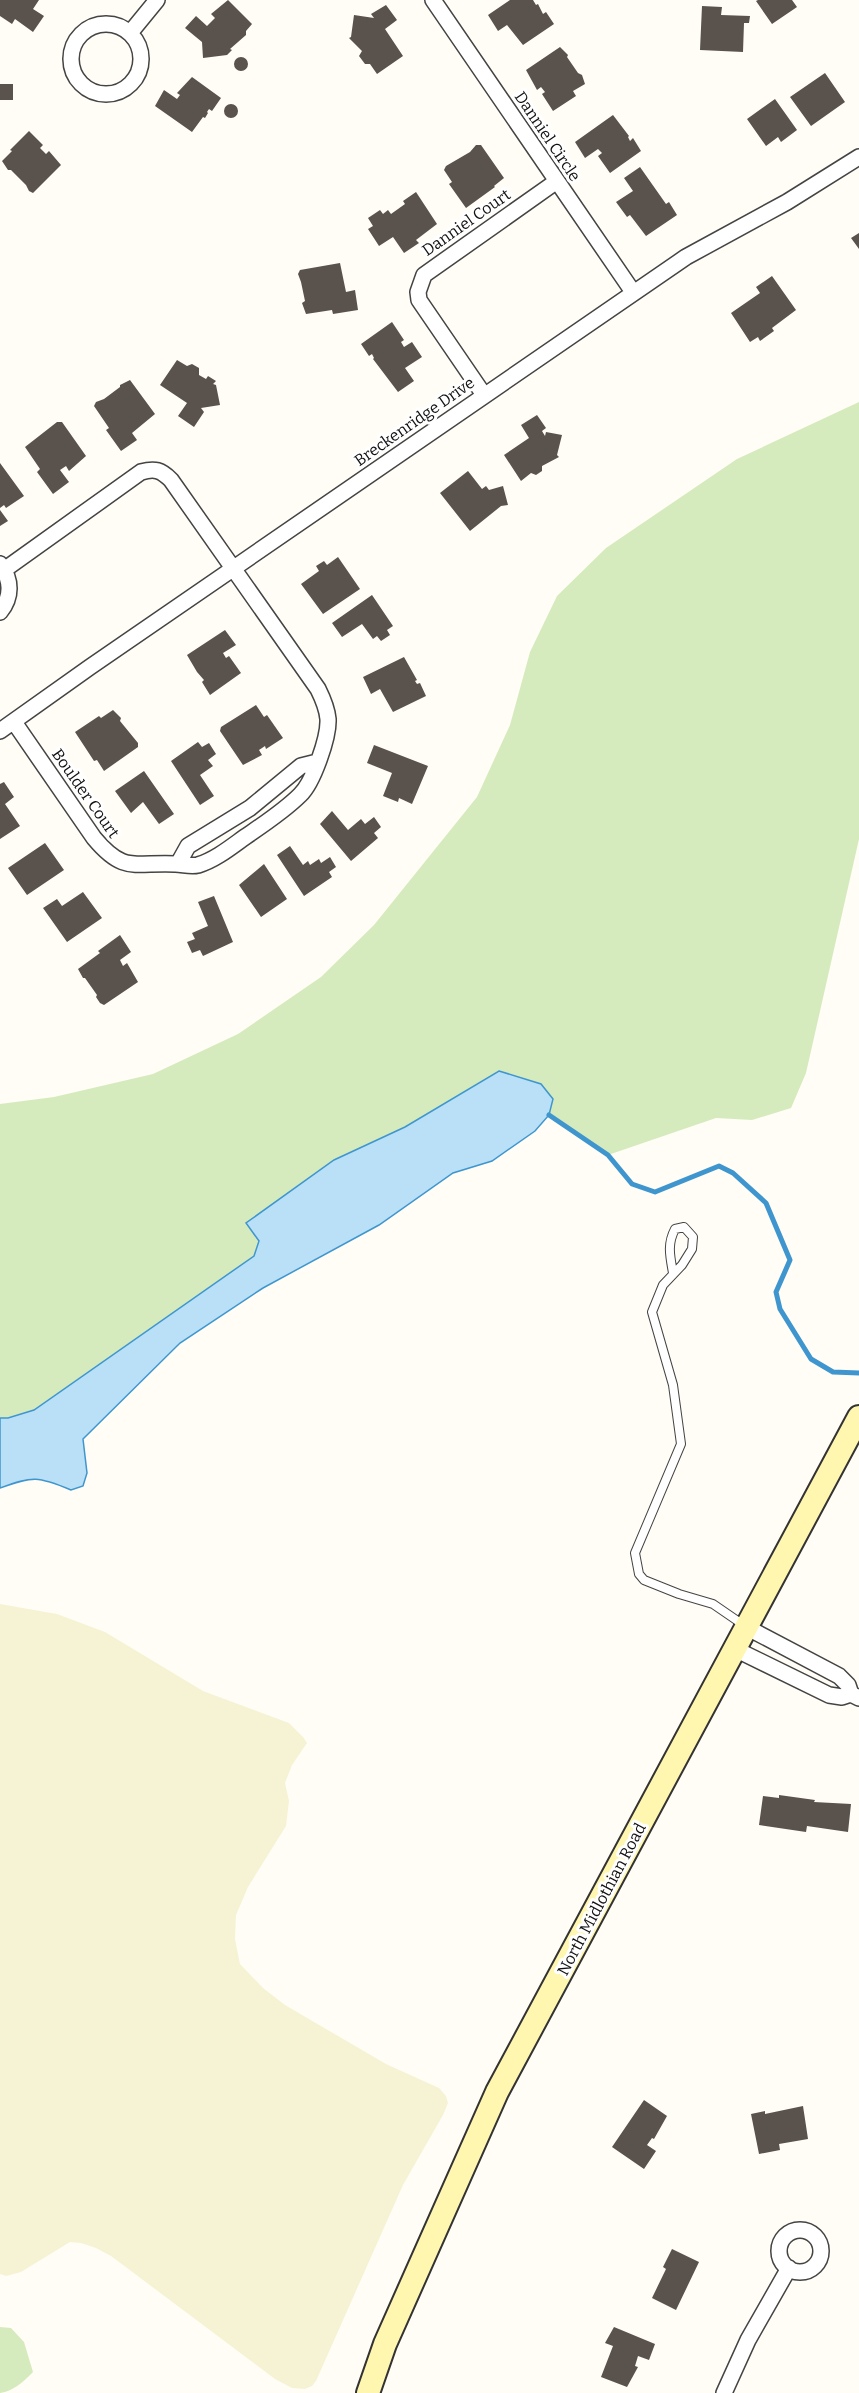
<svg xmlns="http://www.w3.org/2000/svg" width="859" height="2393" font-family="Bitter,serif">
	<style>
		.farmland { fill: #f6f3d4 }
		.green { fill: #d5ebbd }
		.water { fill: #b9e0f7; stroke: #3f96cf; stroke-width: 1.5 }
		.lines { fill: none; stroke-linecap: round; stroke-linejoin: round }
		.stream { stroke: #3f96cf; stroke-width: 5 }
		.building { fill: #5a524d }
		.lane-casing { stroke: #444; stroke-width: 10 }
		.street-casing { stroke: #444; stroke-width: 18 }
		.secondary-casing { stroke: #333; stroke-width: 26 }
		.lane { stroke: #fff; stroke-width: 8 }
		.street { stroke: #fff; stroke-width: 15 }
		.secondary { stroke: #fff6b0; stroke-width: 22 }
		.labels { text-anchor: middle; stroke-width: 6; stroke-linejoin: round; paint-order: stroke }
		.street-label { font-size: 16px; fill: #111; stroke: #fff }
	</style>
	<rect width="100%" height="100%" fill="#fffdf5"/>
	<path class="farmland" d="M0,1604L57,1614L105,1632L203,1691L289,1723L303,1737L307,1743L292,1765L285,1783L289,1801L286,1826L248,1887L236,1915L235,1939L240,1964L263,1988L285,2005L386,2064L439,2088L446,2096L448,2103L443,2115L403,2185L316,2381L312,2386L305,2389L292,2388L275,2379L111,2256L96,2248L81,2243L70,2242L21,2272L6,2276L0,2274Z"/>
	<path class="green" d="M859,402V839L806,1073L791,1108L752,1120L716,1118L608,1155L549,1115L553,1099L499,1071L405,1127L334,1160L246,1223L259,1241L254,1256L34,1410L8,1418H0V1104L54,1097L153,1074L238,1034L321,977L374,925L477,797L510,725L530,652L557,596L606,548L737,459Z
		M0,2327L11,2328L24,2342L33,2372C23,2382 14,2391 0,2393Z"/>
	<path class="water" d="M499,1071L541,1084L553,1099L549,1115L535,1131L492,1161L453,1173L379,1225L263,1288L180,1343L83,1439L87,1473L83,1486L71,1490C38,1476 33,1476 0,1488V1418H8L34,1410L254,1256L259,1241L246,1223L334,1160L405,1127Z"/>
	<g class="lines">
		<path class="stream" d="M549,1115L608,1155L632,1184L655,1192L719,1166L733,1173L766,1203L790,1260L776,1292L780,1309L811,1359L833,1372L859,1373"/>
	</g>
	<path class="building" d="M0,0H39L33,9L44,16L33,32L15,19L12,24L0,16Z
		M228,0L252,24L246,31V35L230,49L232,50L227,55L203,58L202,42L185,28L196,16L207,26L215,18L211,14Z
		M510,0H533L536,5L538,4L543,14L546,12L554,24L523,45L507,25L498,31L488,15Z
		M758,0H792L797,7L772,24L756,1Z
		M386,5L397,20L385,29L403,56L377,74L370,64H365L359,56L362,51L349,38L351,37L354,15L374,18L371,14Z
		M702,6L722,7L721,15L750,16L749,23H744L743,52L700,50Z
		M560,47L568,55L567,57L578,73L582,75L585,84L573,91L576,96L553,111L542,94L545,92L541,87L537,90L526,70Z
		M234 64a7 7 0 1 1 14 0a7 7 0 1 1-14 0Z
		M825,73L845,102L811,126L790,97Z
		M192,77L221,98L212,111L209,109L207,112L208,113L205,118L203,117L192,132L155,106L164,90L177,99L180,95L177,93Z
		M0,84H13V100H0Z
		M775,99L797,130L781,142L778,137L766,146L747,119Z
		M224 111a7 7 0 1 1 14 0a7 7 0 1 1-14 0Z
		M613,115L629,136L628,137L630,141L633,138L641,151L610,173L598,156L602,153L598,149L585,158L575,142Z
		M29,131L43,145L40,148L46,154L49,151L61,165L33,193L29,191L26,185L11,170H8L2,161L12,151L10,150Z
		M476,145H481L504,178L494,186L495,187L466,208L449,184L452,182L444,170L446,166L470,152Z
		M640,167L666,204L669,202L677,215L646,236L630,215L627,217L616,202L633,191L624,178Z
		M416,192L437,224L416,240L419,243L404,253L393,237L379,246L368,229L373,226L368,218L380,210L383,214L388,210L391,214L405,204L403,201Z
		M859,233V249L851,238Z
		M340,263L346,292L355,290L358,310L333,314L332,310L306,314L302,303L305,301L301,282L298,274L300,270Z
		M772,276L796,310L772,328L774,331L760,341L758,337L750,342L731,313L760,293L756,287Z
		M392,322L404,340L401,342L404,347L412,342L422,357L405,368L414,381L398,392L373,359L374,358L372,354L369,356L361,344Z
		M177,360L187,366L192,364L199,368V375L206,379L208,376L216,381L213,384L216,385L220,405L201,408L204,412L194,427L178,416L187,403L160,385Z
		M130,380L155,414L132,433L137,440L121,451L106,430L109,428L94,406L96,402L104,399L120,387V385Z
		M537,415L546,428L542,431L545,436L546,432L562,435L557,455L559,457L542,466V471L536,475L531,473L521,481L504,455L529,438L521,425Z
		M57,422H62L86,456L69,471L66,466L60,470L69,482L53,494L37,472L40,469L25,447Z
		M0,463L24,496L6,508L4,505L0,508Z
		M468,471L482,489L486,486L489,490L503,486L508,505L501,506L470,531L440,493Z
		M0,510L8,521L0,526Z
		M338,557L360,589L323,614L301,584L319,571L316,566L324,561L327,565Z
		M372,595L393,626L387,630L390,635L381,641L377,636L373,639L362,624L342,637L332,623Z
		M225,630L236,645L223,653L226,658L229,656L241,673L210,695L202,682L204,680L197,672L187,655Z
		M404,657L417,680L415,681L417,684L420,683L426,696L393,712L380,689L371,694L363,677Z
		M256,705L264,717L267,715L283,738L266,749L265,746L259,750L262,755L243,765L220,731L221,727Z
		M113,710L121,718L120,721L138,743V747L104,771L97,760L94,761L75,732L99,716L101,718Z
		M198,742L202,747L209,743L216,754L208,760L213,766L200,775L214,796L200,805L171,761Z
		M374,745L428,766L412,804L399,798L398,802L383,796L392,773L367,763Z
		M144,771L174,814L159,824L143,802L131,813L115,791Z
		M4,782L14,797L5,804L20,826L0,839V784Z
		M332,811L348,830L361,819L365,824L374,817L381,827L374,833L378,838L351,861L320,824Z
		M45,843L64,870L27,895L8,868Z
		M290,846L303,865L308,861L310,865L319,859L321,863L330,857L336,867L329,872L332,877L304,896L277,855Z
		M264,864L287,899L261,917L239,885Z
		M83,892L102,918L67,942L43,908L57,899L62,906Z
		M214,896L233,942L203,956L200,950L192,953L187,942L195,939L192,933L208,926L198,902Z
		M120,935L131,952L120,960L123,966L127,963L138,982L104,1005L100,1003L96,997L97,995L85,978H83L78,969L100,953L98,951Z
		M779,1795L815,1800L814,1802L851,1804L848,1832L807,1826L806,1832L759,1825L763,1796L779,1798Z
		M644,2100L667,2116L654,2139L652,2138L647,2145L656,2151L644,2169L612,2147Z
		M803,2106L808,2139L779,2144L780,2150L759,2154L751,2114L765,2111V2114Z
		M672,2249L699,2262L676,2310L652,2298L666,2269L663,2267Z
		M614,2327L655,2344L649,2360L638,2356L635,2366L638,2367L627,2387L601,2377L613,2346L605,2343Z"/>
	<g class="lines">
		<g class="lane-casing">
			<path id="lane" d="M673,1273C670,1256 667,1244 675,1229L684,1227L693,1237L692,1249L682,1265L663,1285L652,1312L673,1385L681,1444L635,1553L639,1574L644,1580L679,1594L713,1604L745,1626"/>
		</g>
		<g class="street-casing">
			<path id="street" d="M433,0L633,292
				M71 59a35 35 0 1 1 70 0a35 35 0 1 1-70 0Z
				M130,33L157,0
				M484,395L419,300L418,292L424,275L557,181
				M0,564C12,580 12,597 0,612
				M4,570L141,472C155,468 161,470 171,480L318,689C323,699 327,708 328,719C329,737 313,783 300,795C284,811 264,824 245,837C231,847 215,860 198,865C190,867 183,864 175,864C134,862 124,874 94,838L14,722
				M0,731L90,667L686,257L787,202L859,157
				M178,864L188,846L250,808L301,766L317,762
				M748,1628L839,1676L848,1685L851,1694
				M735,1649L829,1695L842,1697L851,1694L859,1698
				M779 2251a21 21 0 1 1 42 0a21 21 0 1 1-42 0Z
				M724,2393L748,2340L789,2268"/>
		</g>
		<g class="secondary-casing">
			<path id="secondary" d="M368,2393L385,2344L497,2092L859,1417"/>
		</g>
		<use href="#lane" class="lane"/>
		<use href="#street" class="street"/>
		<use href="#secondary" class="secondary"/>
	</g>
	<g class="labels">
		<g class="street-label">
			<text transform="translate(548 136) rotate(56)" y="6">Danniel Circle</text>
			<text transform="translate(466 222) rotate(-35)" y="6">Danniel Court</text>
			<text transform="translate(414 421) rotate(-35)" y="6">Breckenridge Drive</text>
			<text transform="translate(86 793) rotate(55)" y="6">Boulder Court</text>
			<text transform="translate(601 1899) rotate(-62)" y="6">North Midlothian Road</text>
		</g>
	</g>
</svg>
